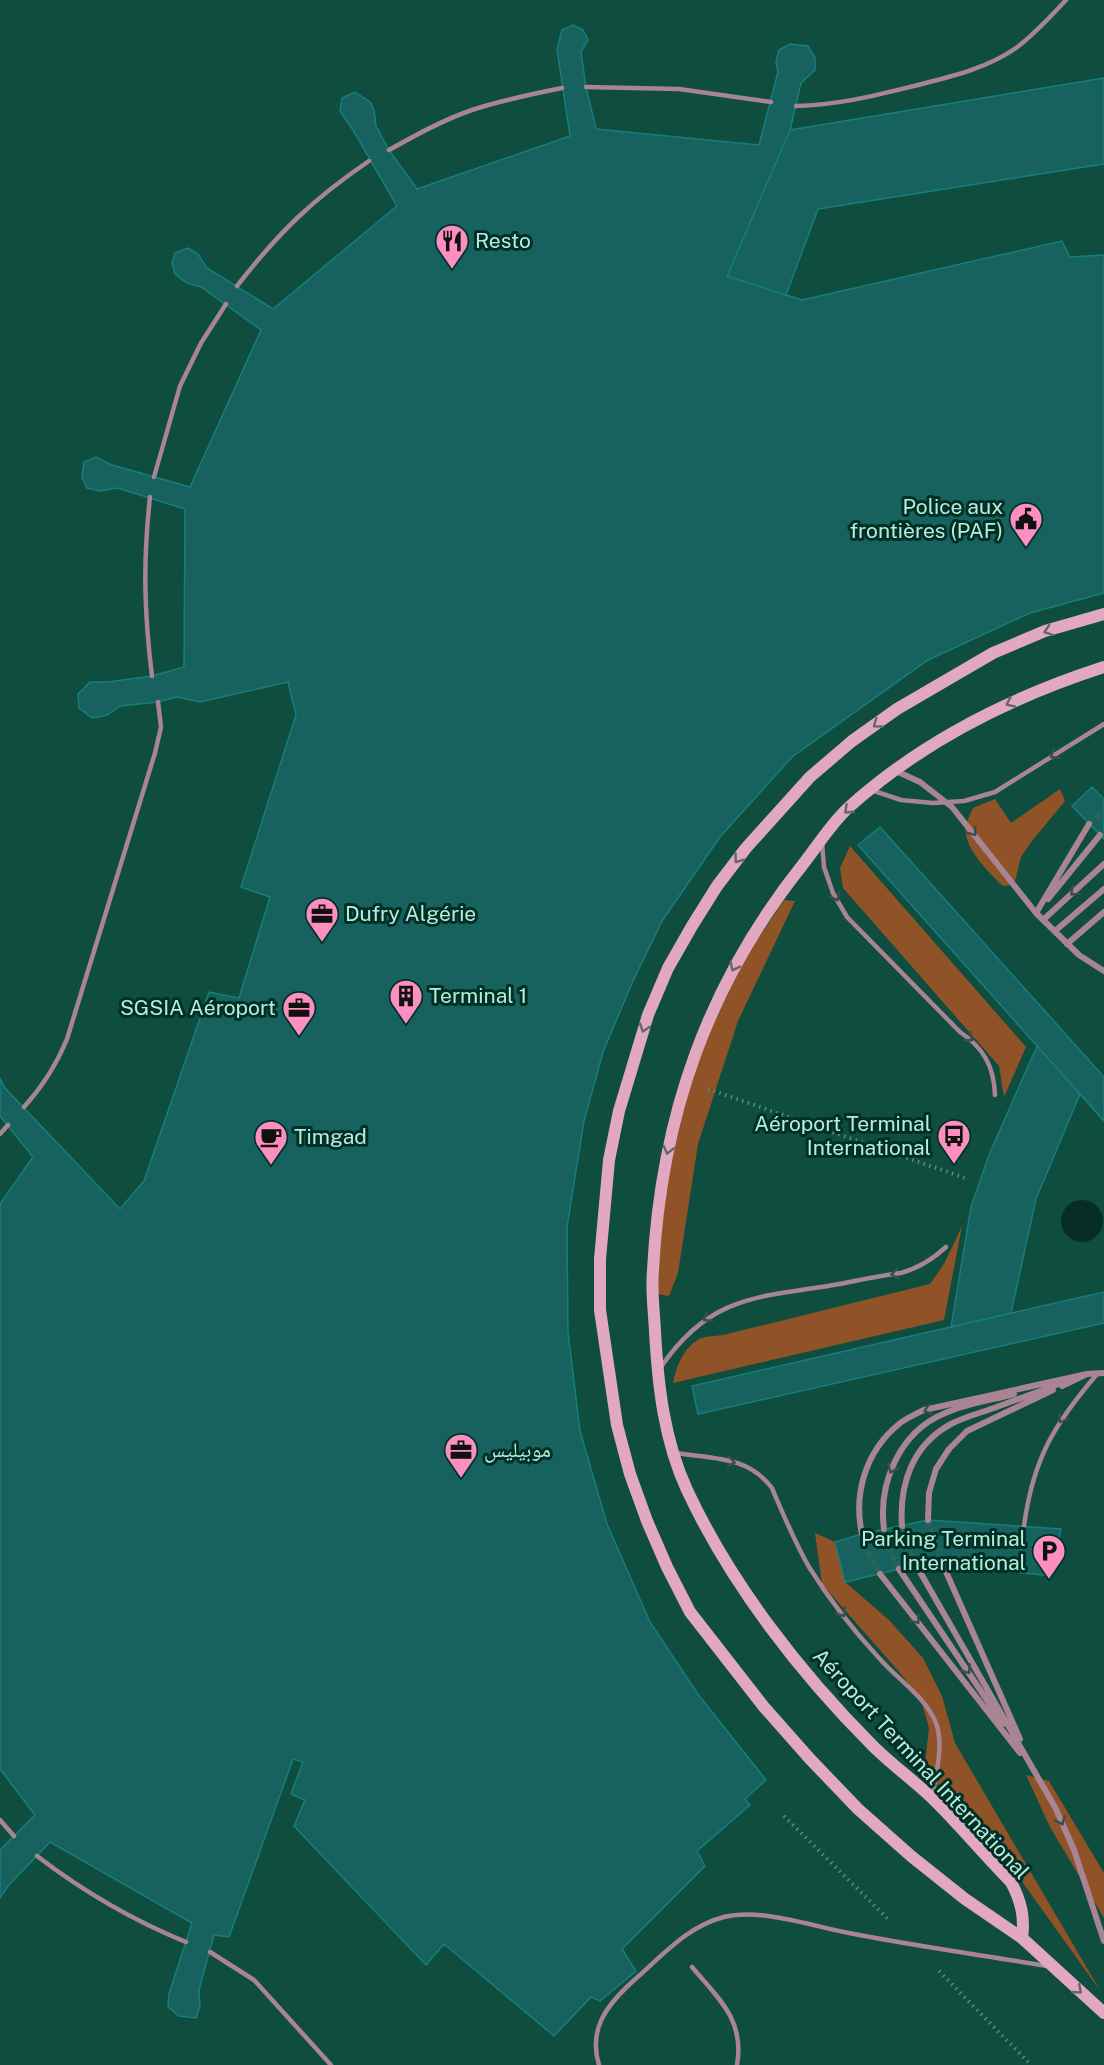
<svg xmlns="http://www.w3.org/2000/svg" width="1104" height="2065" font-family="'Public Sans','Noto Naskh Arabic',sans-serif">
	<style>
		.green { fill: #905227 }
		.water { fill: #072e24 }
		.building { fill: #17615f; stroke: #157f7c; stroke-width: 1.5 }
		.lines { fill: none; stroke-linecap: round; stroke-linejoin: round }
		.street-tunnel { stroke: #296556; stroke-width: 6; stroke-dasharray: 6 3; stroke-linecap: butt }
		.path { stroke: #548d7e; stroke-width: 4; stroke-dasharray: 1.5 4.5; stroke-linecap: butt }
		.lane { stroke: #a98493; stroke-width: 4.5 }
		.street { stroke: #a98493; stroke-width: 6 }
		.secondary { stroke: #e2a8c0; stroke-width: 12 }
		.oneway { stroke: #66676b }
		.oneway2 { stroke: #3b4e4c }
		.labels { text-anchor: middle; stroke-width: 6; stroke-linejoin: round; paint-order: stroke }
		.poi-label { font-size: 21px; fill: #baebdb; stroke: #003126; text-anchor: start }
		.street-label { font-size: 21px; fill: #baebdb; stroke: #003126 }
	</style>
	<rect width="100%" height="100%" fill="#0f4d3e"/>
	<path class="green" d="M1060,789L1065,801L1032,841L1021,857L1014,885L1003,886C989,873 962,846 966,826C967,820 971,813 973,808L995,799L1011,823Z
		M850,846L1026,1047L1004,1097L999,1066L843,888L840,868Z
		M784,900L795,901L738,1021L698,1144L678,1273L669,1296L658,1294V1223L684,1095L720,995Z
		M962,1226L944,1320L673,1383C676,1366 683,1349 699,1339C705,1336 716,1336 723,1335L930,1284L944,1264Z
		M815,1533L835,1542L845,1582L889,1620L923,1658L942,1696L955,1743L1101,1992L1010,1865L935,1781L925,1763L929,1728L921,1700L901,1674L822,1584Z
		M1026,1775L1049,1781L1104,1873V1918L1050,1827Z"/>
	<path class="water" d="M1061 1221a21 21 0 1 1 42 0a21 21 0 1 1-42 0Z"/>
	<path class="building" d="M573,25L583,30L588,40L581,52L586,87L596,129L759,145L778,72L776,62L779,50L790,44L808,46L815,58V70L801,83L790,130L727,276L802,300L1062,241L1070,257L1104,255V593L1030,613L928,660L792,757L720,837L662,921L632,983L603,1052L584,1121L567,1227L568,1332L580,1431L607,1524L650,1622L697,1693L766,1780L745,1799L750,1805L697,1851L705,1866L622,1949L636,1971L600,2001L591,1997L554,2036L444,1944L426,1965L294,1826L305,1800L291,1794L303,1762L293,1759L229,1937L214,1935L199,1990L200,2006L196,2018L179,2016L168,2007L169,1994L192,1923L50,1842L8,1886L0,1898V1850L35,1815L0,1769V1204L33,1157L0,1116V1078L5,1088L120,1209L144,1181L209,992L239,998L270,897L241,887L296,715L288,682L200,702L177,697L158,702L120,706L107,715L92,718L79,708L78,694L90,682H108L152,676L184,667L185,509L118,488L100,491L87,488L82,478L84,462L96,457L112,465L190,487L261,330L201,287L187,283L175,274L172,263L175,253L188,248L198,254L207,268L273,309L397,206L353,130L340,111L342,98L355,92L370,102L374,110L376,126L389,150L417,189L570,136L557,49L562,30Z
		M1104,78V164L818,209L786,295L727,276L790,130Z
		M1092,787L1104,799V839L1072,806Z
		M880,827L1104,1077V1121L858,845Z
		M1037,1046L1080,1094L1036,1199L1011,1313L951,1327L971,1207L989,1155Z
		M1104,1292V1323L698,1414L692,1386Z
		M928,1520L1061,1529L1052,1576L943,1565H916L845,1582L835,1542L862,1534Z"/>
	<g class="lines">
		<path class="street-tunnel" d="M1089,824L1104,810
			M928,1520L943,1565
			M902,1526L907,1546L916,1565
			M884,1529L890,1551L899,1569
			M862,1534L865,1546L880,1574"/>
		<path class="path" d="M708,1089L968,1179
			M784,1816L888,1919
			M939,1971L1031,2065"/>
		<path class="lane" d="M586,87L679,89L771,102
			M796,106C838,105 873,96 914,86C949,77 986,69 1016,48C1035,34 1050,17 1066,0
			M389,150C416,135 443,120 472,110C502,100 532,94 562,88
			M237,286C279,232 313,199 369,161
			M154,477L180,386L201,343L226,304
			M150,497C143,561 144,612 152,676
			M871,790L901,800L933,803L964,801L995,792L1104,724
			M822,843L824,867L833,893L847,917L960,1032C984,1048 994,1067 995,1095
			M24,1107C43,1086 56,1066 67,1039L155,753L161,727L158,702
			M0,1134L8,1125
			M661,1367C707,1299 753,1297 828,1286C852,1282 876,1276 901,1273C919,1268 932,1260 946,1247
			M676,1453C713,1459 748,1456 772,1488C783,1514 795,1543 809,1567C829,1599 853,1630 879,1658C897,1679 925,1696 936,1723C944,1745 936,1772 933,1795
			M1024,1526C1033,1459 1054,1424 1098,1373
			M0,1820L14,1836
			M37,1856C84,1892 132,1920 186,1942
			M210,1952L254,1980L331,2065
			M692,1967C718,1998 745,2020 737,2065
			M599,2065C588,2029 607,2005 632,1982C660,1958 687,1926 724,1917C762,1908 811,1926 849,1933C915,1946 981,1955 1047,1966"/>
		<path class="street" d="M896,771L920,782L952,807L1036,913L1079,955L1104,971
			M1048,899L1100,835
			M1036,913L1089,824
			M1043,920L1104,864
			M1055,931L1104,889
			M1067,944L1104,912
			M1062,1386L1087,1374L1104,1373
			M928,1520L929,1493L936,1469L949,1449L967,1431L1053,1390
			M902,1526C899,1485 912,1445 951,1424C964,1417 980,1413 994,1408C1018,1399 1041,1391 1064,1382
			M884,1529C878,1484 899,1433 943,1414C964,1404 992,1400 1014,1394
			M862,1534C853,1493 866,1451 899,1424C906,1418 916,1414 924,1410L1087,1374
			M916,1565L1056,1809L1074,1850L1104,1941
			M943,1565L1020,1739
			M899,1569L1003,1724
			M880,1574L1020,1753"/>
		<path class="secondary" d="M1104,614L1045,631L993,653L897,709L852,741L810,777L746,848L717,886L692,926L668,968L648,1015L619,1111L609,1160L600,1259V1310L617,1425L630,1474L647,1521L667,1567L690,1612L764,1707L810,1759L858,1809L911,1856L965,1899L1022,1938L1104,2013
			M1022,1938C1025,1917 1021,1901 1011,1882C984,1855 959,1824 931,1797C913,1780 891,1764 873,1746C800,1673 731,1584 687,1490C664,1440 658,1386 655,1331C654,1311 651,1290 653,1270C661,1116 708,983 804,863C818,845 831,824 848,808C921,742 1011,697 1104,667"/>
	</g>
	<defs><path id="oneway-chevron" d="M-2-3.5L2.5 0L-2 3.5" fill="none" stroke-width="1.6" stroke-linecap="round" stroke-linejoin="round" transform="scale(1.5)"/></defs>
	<g class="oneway">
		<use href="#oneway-chevron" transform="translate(1048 631) rotate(161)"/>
		<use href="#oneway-chevron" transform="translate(1010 703) rotate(155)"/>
		<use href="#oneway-chevron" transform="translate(877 724) rotate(144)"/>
		<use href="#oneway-chevron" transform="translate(848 810) rotate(137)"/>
		<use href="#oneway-chevron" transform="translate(738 859) rotate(126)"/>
		<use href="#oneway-chevron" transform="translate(734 967) rotate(117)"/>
		<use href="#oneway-chevron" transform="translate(644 1028) rotate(108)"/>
		<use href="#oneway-chevron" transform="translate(668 1150) rotate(104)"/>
		<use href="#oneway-chevron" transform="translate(1078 1990) rotate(41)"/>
	</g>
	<g class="oneway2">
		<use href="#oneway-chevron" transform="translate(1054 755) rotate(148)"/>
		<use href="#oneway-chevron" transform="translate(973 832) rotate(52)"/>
		<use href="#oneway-chevron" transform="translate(1074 892) rotate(138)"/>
		<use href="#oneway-chevron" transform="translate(836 897) rotate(63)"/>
		<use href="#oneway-chevron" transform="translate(969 1038) rotate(38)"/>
		<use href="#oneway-chevron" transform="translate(895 1274) rotate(171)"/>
		<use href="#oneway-chevron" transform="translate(707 1318) rotate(148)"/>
		<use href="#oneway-chevron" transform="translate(928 1410) rotate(162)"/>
		<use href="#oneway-chevron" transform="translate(1062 1419) rotate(124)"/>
		<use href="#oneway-chevron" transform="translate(731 1462) rotate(9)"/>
		<use href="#oneway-chevron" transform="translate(892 1469) rotate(114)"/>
		<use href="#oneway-chevron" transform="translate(842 1613) rotate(53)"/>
		<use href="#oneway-chevron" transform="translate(916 1620) rotate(52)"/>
		<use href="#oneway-chevron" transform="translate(967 1670) rotate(56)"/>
		<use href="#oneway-chevron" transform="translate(1061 1821) rotate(66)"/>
	</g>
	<defs>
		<g id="restaurant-pin" transform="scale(1.725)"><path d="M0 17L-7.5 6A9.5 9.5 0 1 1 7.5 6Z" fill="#fd8ec0" stroke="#003126"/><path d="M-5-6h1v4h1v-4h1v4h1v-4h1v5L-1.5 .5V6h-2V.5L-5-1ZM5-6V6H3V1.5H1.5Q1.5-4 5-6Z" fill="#111"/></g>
		<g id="civic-pin" transform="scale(1.725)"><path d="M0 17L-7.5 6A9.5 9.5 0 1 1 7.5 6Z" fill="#fd8ec0" stroke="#003126"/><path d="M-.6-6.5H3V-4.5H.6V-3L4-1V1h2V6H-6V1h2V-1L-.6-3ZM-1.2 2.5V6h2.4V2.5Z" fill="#111"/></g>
		<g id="office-pin" transform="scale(1.725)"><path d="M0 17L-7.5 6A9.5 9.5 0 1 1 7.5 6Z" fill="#fd8ec0" stroke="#003126"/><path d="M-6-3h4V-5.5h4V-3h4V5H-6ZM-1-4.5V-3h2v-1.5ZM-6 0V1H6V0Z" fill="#111"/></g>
		<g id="building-pin" transform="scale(1.725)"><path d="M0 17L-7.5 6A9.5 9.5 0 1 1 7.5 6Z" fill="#fd8ec0" stroke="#003126"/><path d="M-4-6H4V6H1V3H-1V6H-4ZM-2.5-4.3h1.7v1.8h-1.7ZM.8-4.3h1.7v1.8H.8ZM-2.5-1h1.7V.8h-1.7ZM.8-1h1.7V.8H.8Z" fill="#111"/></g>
		<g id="bus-pin" transform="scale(1.725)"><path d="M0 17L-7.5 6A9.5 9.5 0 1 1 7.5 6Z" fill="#fd8ec0" stroke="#003126"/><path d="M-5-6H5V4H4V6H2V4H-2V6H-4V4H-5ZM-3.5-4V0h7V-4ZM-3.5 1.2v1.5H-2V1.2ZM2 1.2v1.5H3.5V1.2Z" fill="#111"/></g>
		<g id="cafe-pin" transform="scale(1.725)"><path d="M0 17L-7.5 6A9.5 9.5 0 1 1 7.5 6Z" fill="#fd8ec0" stroke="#003126"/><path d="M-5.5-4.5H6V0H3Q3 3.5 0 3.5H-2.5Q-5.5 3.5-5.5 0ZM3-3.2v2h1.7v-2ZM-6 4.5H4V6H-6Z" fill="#111"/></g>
		<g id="parking-pin" transform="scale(1.725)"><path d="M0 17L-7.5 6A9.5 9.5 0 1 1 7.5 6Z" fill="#fd8ec0" stroke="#003126"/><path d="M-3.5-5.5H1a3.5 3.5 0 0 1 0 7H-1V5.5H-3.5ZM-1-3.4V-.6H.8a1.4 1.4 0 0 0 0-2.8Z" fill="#111"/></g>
	</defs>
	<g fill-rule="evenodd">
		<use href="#restaurant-pin" x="452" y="241"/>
		<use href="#civic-pin" x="1026" y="519"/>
		<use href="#office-pin" x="322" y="914"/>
		<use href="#building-pin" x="406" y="996"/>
		<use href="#office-pin" x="299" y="1008"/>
		<use href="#bus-pin" x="954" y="1136"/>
		<use href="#cafe-pin" x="271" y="1137"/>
		<use href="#office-pin" x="461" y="1450"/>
		<use href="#parking-pin" x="1049" y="1551"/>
	</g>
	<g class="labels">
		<g class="poi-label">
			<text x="475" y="248">Resto</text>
			<text x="1003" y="514" text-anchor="end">Police aux<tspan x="1003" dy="24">frontières (PAF)</tspan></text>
			<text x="345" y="921">Dufry Algérie</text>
			<text x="429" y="1003">Terminal 1</text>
			<text x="276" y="1015" text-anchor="end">SGSIA Aéroport</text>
			<text x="931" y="1131" text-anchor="end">Aéroport Terminal<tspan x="931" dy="24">International</tspan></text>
			<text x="294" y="1144">Timgad</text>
			<text x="484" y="1457">موبيليس</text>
			<text x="1026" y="1546" text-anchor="end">Parking Terminal<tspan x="1026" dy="24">International</tspan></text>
		</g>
		<g class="street-label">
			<text transform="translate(921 1764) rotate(47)" y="7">Aéroport Terminal International</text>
		</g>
	</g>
</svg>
